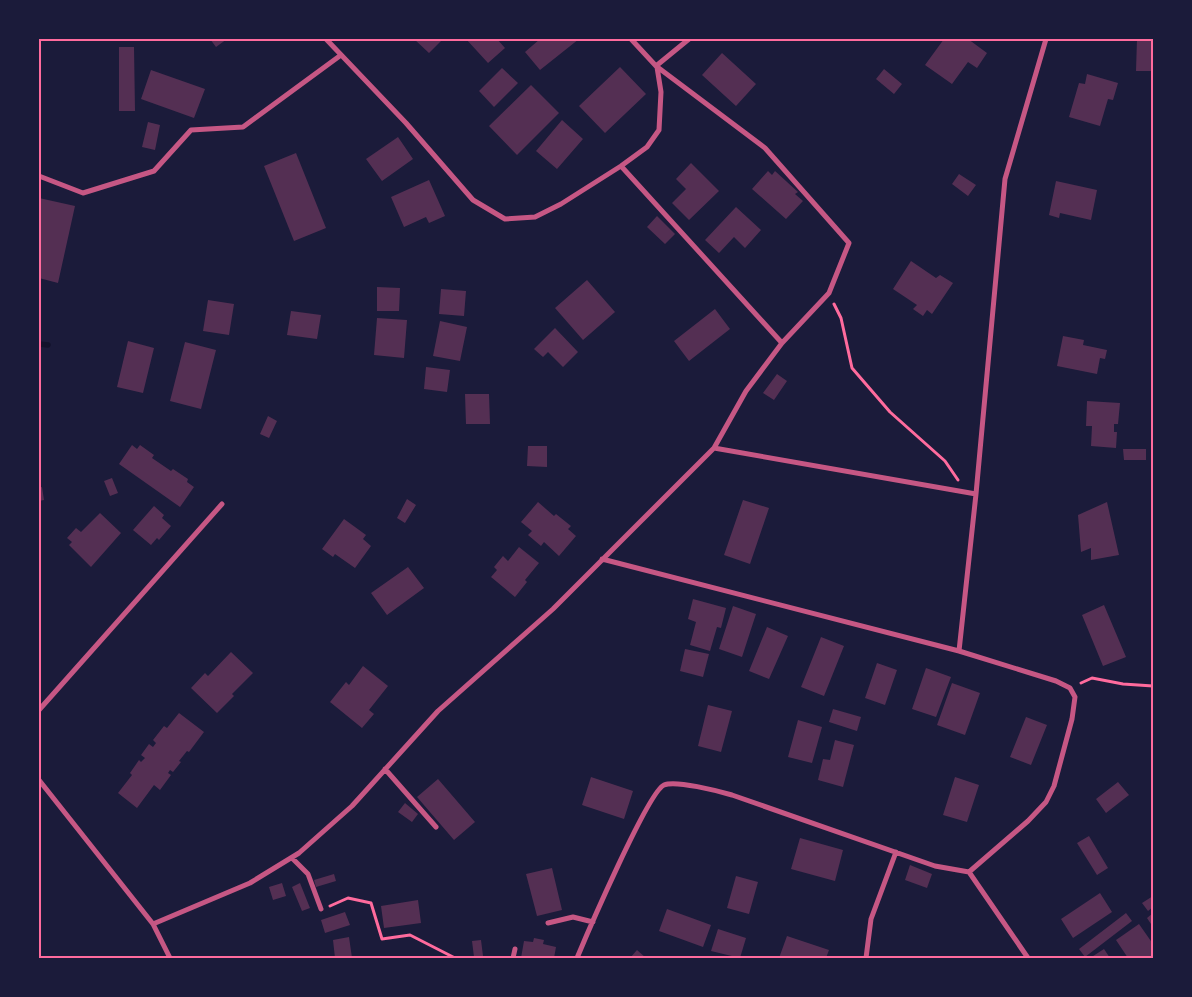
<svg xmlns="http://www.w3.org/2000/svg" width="1192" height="997" font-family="'Varela Round',sans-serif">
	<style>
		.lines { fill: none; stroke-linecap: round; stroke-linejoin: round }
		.stream { stroke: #12122b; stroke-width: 5.5 }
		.building { fill: #542f53 }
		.path { stroke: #ff6b9d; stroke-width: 3 }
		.minor { stroke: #c65784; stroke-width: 5 }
		.neatline { fill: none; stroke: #ff6b9d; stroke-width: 2 }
	</style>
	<rect width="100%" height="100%" fill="#1b1b3a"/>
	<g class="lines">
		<path class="stream" d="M39,344L48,345"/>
	</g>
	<path class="building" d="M210,39H227L216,47Z
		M414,39H443L429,53Z
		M466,39H497L505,48L488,63Z
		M540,39H579L540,70L525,52Z
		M944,39H968L987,53L977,68L968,62L952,84L925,65Z
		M1137,39H1153V71H1136Z
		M119,47H134L135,111H119Z
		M722,53L756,84L736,106L702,75Z
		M620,67L646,94L605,133L579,106Z
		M502,68L518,83L494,107L479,91Z
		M884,69L902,84L894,94L876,79Z
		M151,70L205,89L194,118L141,99Z
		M1087,74L1118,83L1113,100L1108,99L1100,126L1069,117L1079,83L1085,84Z
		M531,85L559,113L517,155L489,126Z
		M562,120L583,139L557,169L536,151Z
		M148,122L160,125L155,150L142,147Z
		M398,137L413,159L382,181L366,159Z
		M296,153L326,228L294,241L264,166Z
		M691,163L719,191L689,220L672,203L686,189L676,179Z
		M768,171L772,175L775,171L798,192L795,194L803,201L786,219L752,189Z
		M959,174L976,185L968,196L952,184Z
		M429,180L445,216L429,223L426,217L404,227L391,197Z
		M1056,181L1097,190L1091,220L1060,213L1059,218L1049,215Z
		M39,198L75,206L58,283L39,278Z
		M736,207L761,230L745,248L734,237L719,253L705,240Z
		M657,216L675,234L665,244L647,227Z
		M911,261L936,278L940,275L953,283L932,314L927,310L923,316L913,309L917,305L893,289Z
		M587,280L615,312L583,340L555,308Z
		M377,287L400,288L399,311H377Z
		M441,289L466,291L464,316L439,314Z
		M208,300L234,304L229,335L203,331Z
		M715,309L730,329L689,361L674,341Z
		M291,311L321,315L317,339L287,335Z
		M377,318L407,320L404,358L374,355Z
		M440,321L467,327L460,361L433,356Z
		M555,328L578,352L563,367L548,352L543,357L534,349Z
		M1063,336L1084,340L1083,345L1107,350L1105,359L1100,358L1097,374L1057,366Z
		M128,341L154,348L143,393L117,387Z
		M185,342L216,350L201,409L170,401Z
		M426,367L450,370L447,392L424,389Z
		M777,374L787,381L774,400L763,393Z
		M465,394H489L490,424H466Z
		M1087,401L1120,403L1118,424H1114V432H1117L1116,448L1091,446L1092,426H1086Z
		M268,416L277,421L269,438L260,434Z
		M132,445L137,449L140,445L154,455L152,458L171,471L173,469L188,479L187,482L194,487L180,507L119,464Z
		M528,446H547V467L527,466Z
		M1123,449H1146V460H1124Z
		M112,478L118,493L110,496L104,481Z
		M42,487L44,500L39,501V488Z
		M407,499L416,505L405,523L397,518Z
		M743,500L769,508L750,564L724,555Z
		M538,502L554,516L556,514L571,526L568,529L576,536L559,556L544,542L541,546L528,535L532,531L521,522Z
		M1107,502L1119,555L1091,560V548L1081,552L1078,515Z
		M154,506L164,515L162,518L171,526L159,540L157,538L151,545L133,530Z
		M100,513L121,533L91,567L69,545L72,542L67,538L76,528L81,532Z
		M344,519L366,535L363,539L371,546L355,568L335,554L333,557L322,549Z
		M519,547L539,563L525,580L527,582L515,597L491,577L497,570L494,567L503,556L508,561Z
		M408,567L424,588L387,615L371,593Z
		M693,599L726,608L721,628L717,627L710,651L690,645L696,622L688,619Z
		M1104,605L1126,657L1103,666L1082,615Z
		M733,606L756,614L742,657L719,649Z
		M767,627L788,636L769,679L749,671Z
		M821,637L844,646L824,696L801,687Z
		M685,649L709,654L703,677L680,671Z
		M231,652L253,673L232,694L234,696L217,713L191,688L205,673L208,676Z
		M877,663L897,670L885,705L865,698Z
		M363,666L388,686L369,710L374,714L362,728L330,702L346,682L349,685Z
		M926,668L951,677L936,717L912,709Z
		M952,683L980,693L965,735L937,725Z
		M708,705L732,711L721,752L698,746Z
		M833,709L861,717L857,731L829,722Z
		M179,713L204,732L189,752L187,751L179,761L181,762L173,772L170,770L168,773L171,775L160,790L154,785L137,808L118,793L132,775L130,773L139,760L141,762L145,758L141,755L149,744L153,747L156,743L153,740L164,726L167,728Z
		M1026,717L1047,725L1031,765L1010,757Z
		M798,720L822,727L812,763L788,757Z
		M835,740L854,745L843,787L818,780L823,759L830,760Z
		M591,777L633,791L624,819L582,805Z
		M955,777L979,785L967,822L943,815Z
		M438,779L475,822L454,840L417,797Z
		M1118,782L1129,795L1106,813L1096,799Z
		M405,803L418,814L412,822L398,812Z
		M1089,836L1108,868L1097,875L1077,843Z
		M800,838L843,850L835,881L791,869Z
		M910,865L932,874L927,888L905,880Z
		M552,868L562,910L537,916L526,874Z
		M334,874L336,881L316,887L314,880Z
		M736,876L758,882L749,914L727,908Z
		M282,883L286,896L273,900L269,887Z
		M300,883L310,908L302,911L292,887Z
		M1100,893L1112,912L1073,938L1061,919Z
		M1153,896V907L1148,911L1142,903Z
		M418,900L421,923L384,928L381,906Z
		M667,909L711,925L703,947L659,931Z
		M345,912L350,925L325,933L321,920Z
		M1126,913L1132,921L1085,957L1079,949Z
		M1153,913V927L1147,918Z
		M1139,924L1153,944V958H1128L1116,940Z
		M718,929L746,938L740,958L711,951Z
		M787,936L829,950L826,958H779Z
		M349,937L352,958H335L333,940Z
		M534,938L544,940L543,944L556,947L554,958H521L524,941L533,942Z
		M481,940L483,956L474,957L472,941Z
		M1104,949L1110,958H1090Z
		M637,950L646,958H630Z"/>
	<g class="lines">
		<path class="path" d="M834,304L841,318L852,368L890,412L945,461L958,480
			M1081,683L1092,678L1123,684L1153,686
			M330,906L348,898L371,903L382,939L410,935L455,958"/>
		<path class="minor" d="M326,39L406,123L473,200L505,219L535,217L561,204L621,166L647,147L659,130L661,92L657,67
			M656,66L689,39
			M621,166L782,343
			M39,176L83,193L154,171L191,130L243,127L341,55
			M714,448L976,494
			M602,559L959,651L1056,681L1070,688L1075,697L1072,719L1054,786L1046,802L1028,821L969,872
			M959,651L976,494L1005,179L1046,39
			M39,710L222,504
			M385,769L436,827
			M39,780L153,924L170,958
			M292,858L308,874L321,909
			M548,923L573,917L593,922
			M153,924L250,883L299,853L352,806L438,711L553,609L714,448L746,391L782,343L829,293L849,243L765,148L656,66L631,39
			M513,958L515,949
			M577,958C587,934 648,792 664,785C676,780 718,791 732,795L935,866L969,872L1028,958
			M866,958L871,919L896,852"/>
	</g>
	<rect width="1192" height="997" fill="none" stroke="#1b1b3a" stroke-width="80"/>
	<rect x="40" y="40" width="1112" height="917" class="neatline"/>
</svg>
